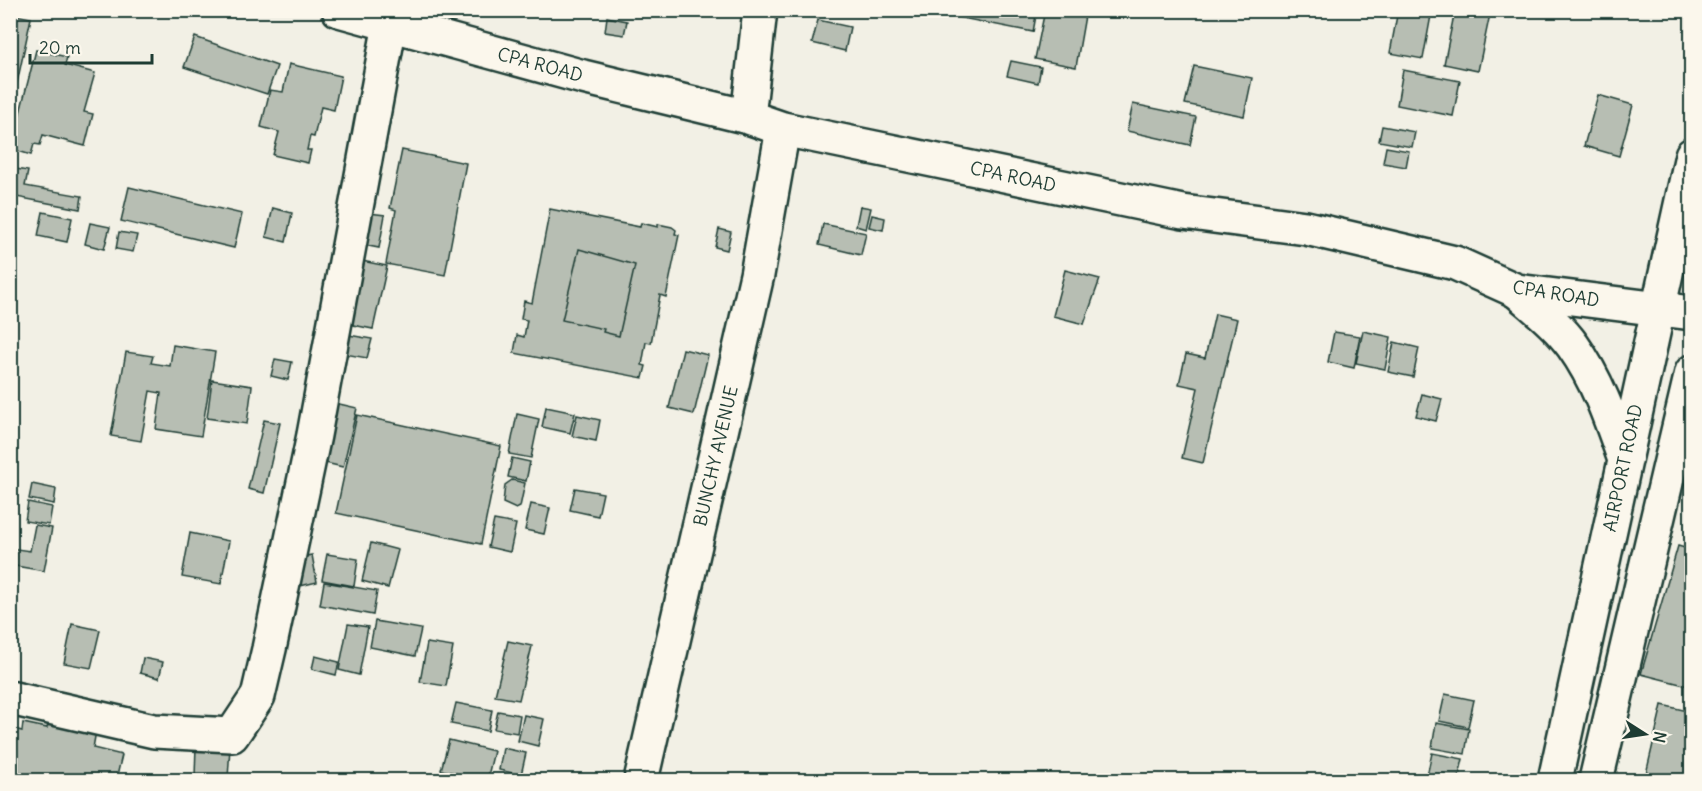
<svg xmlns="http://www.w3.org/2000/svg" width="1702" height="791" font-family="Delius,sans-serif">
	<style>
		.building { fill: #b7beb3; stroke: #1f3d34; stroke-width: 1.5; fill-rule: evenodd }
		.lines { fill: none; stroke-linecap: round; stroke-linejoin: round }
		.minor-casing { stroke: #1f3d34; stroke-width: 38 }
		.major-casing { stroke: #1f3d34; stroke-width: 38 }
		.minor { stroke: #fbf7ec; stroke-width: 33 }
		.major { stroke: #fbf7ec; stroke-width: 33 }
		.labels { text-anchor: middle; stroke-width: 4.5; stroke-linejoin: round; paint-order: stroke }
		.street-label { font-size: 18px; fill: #1f3d34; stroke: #fbf7ec }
	</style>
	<rect width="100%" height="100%" fill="#f2f0e5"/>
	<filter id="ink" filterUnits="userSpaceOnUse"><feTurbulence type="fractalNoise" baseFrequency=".0167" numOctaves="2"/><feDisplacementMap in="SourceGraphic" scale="12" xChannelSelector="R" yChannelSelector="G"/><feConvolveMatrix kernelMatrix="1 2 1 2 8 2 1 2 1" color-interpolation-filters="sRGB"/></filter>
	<g filter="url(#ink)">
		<path class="building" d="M922,10H1037L1033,32Z
			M1045,10H1086L1076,67L1035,59Z
			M1398,10H1432L1423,59L1390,53Z
			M1455,10L1490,14L1478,71L1444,64Z
			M10,14L31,18L14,97L10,96Z
			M607,17L627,21L624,35L605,32Z
			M818,20L850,27L845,51L812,43Z
			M195,37L277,66L267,94L184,67Z
			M36,50L67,57L65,65L95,73L84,112L93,114L85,146L43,135L40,145L34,144L31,155L15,150L17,141L13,140Z
			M1011,61L1041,67L1038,83L1007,76Z
			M289,64L341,76L334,110L321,107L314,137L310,136L307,150H311L308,163L273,155L279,132L261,127L270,90L283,92Z
			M1194,66L1252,78L1244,116L1185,104Z
			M1403,70L1460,81L1453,116L1397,105Z
			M1598,95L1633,105L1619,156L1584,146Z
			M1133,104L1196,117L1190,145L1127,131Z
			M1382,126L1415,132L1412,147L1379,141Z
			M1386,147L1409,151L1406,167L1383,163Z
			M402,150L466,163L445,275L386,264L396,210L390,208Z
			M10,168L28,171L25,186L82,196L80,209L11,196L14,179L10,178Z
			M129,187L242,214L234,248L121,221Z
			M860,206L871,208L866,229L856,226Z
			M273,208L292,213L286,242L266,237Z
			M550,209L640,227L641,223L658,227V224L672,227L676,230L675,234L679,235L666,297L660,295L651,343L646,342L642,365L646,366L643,378L514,353L517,335L524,337L527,320L521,319L524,301L532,303ZM579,249L635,265L619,336L603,332L604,329L562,320Z
			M43,212L72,218L67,242L38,236Z
			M369,213L385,215L379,248L363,245Z
			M872,215L885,218L883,230L869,227Z
			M90,223L110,227L104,249L85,244Z
			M823,224L866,233L861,255L819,245Z
			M719,229L731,232L727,250L715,247Z
			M119,232L137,235L133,252L116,249Z
			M579,249L635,265L619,336L603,332L604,329L562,320Z
			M362,261L387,266L373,329L348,324Z
			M1065,270L1100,279L1084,324L1053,316Z
			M1215,314L1237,319L1203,463L1182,458L1198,388L1179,384L1186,354L1205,358Z
			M1363,331L1391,337L1385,369L1356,363Z
			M1334,332L1360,336L1354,368L1328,362Z
			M343,334L372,339L367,358L339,353Z
			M1394,342L1419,348L1413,377L1388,372Z
			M173,345L215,352L201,436L156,429L161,393L150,391L141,441L111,436L126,352L153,356L151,363L170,366Z
			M683,349L708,355L694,414L669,408Z
			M275,359L292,362L288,380L271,376Z
			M212,380L252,386L247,424L207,418Z
			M1422,394L1442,399L1436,421L1416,416Z
			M335,403L357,408L343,467L321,462Z
			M546,407L575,413L570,433L542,427Z
			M517,414L539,419L531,458L509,454Z
			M357,415L501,446L481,544L336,513Z
			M577,415L600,420L596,441L572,436Z
			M264,420L280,423L264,493L248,489Z
			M512,458L530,462L526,481L508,477Z
			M512,480L525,483L520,507L516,509L503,503L505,485Z
			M32,484L56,489L54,504L29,499Z
			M575,488L603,493L598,516L570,510Z
			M28,502L52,507L49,525L25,521Z
			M531,504L550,508L544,534L525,530Z
			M494,520L516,524L510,552L488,547Z
			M35,525L52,528L44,571L10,565V548L30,551Z
			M190,533L229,541L221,584L182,577Z
			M371,543L398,550L388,588L362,581Z
			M1678,546L1692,550V687L1641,674Z
			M327,554L358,559L354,586L322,580Z
			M312,555L317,582L296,587L291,559Z
			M324,582L377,591L373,615L320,605Z
			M375,621L421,629L415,656L370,647Z
			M72,624L100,630L91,668L64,663Z
			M348,624L368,627L359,675L339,670Z
			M508,641L532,646L519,700L495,696Z
			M427,643L453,647L446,686L420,682Z
			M315,656L339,662L336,675L312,669Z
			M143,658L163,662L159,678L140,673Z
			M1445,694L1474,700L1468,727L1439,721Z
			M456,703L492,710L488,731L451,724Z
			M1662,705L1692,712V780L1646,774Z
			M498,711L520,715L517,733L494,729Z
			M524,715L544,719L538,746L518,741Z
			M49,720L96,731L93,748L122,755L116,780H10V728L22,731L23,723L47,728Z
			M1436,723L1469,729L1465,754L1432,748Z
			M449,740L494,751L487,780L441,770Z
			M196,746L230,747L228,778L195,777Z
			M503,748L526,753L521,775L499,770Z
			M1432,753L1463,759L1458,780H1426Z"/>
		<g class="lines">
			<g class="minor-casing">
				<path id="minor" d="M339,10L583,77L748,117L783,129L1183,212L1306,228L1455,263L1517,291L1692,313
					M748,117L760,10
					M10,698L154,731L232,735L258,696L269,649L314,435L390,24
					M641,780L757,275L783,129"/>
			</g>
			<g class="major-casing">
				<path id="major" d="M1517,291C1536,308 1558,325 1573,346C1598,381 1611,420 1625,460
					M1555,780L1692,155
					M1596,780L1692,372"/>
			</g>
			<use href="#minor" class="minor"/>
			<use href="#major" class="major"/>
		</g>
	</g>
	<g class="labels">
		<g class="street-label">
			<text transform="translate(540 65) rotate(15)" y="6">CPA ROAD</text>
			<text transform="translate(1013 177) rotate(12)" y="6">CPA ROAD</text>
			<text transform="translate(1556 294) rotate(9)" y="6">CPA ROAD</text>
			<text transform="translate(716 456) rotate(-77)" y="6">BUNCHY AVENUE</text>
			<text transform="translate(1623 468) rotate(-78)" y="6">AIRPORT ROAD</text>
		</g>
	</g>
	<rect width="1702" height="791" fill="none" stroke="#fbf7ec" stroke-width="36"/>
	<rect x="18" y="18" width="1666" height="755" fill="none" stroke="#1f3d34" stroke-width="2" filter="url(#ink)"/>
	<g transform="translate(1645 734) rotate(102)" stroke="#fbf7ec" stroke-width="4.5" paint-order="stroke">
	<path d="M0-4.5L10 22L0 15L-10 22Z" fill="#1f3d34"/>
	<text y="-9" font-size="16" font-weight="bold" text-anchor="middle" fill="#1f3d34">N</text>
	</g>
	<path d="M30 54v9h122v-9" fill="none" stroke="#1f3d34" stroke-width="3"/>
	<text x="39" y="54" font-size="18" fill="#1f3d34" stroke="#fbf7ec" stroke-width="4.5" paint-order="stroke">20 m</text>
</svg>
